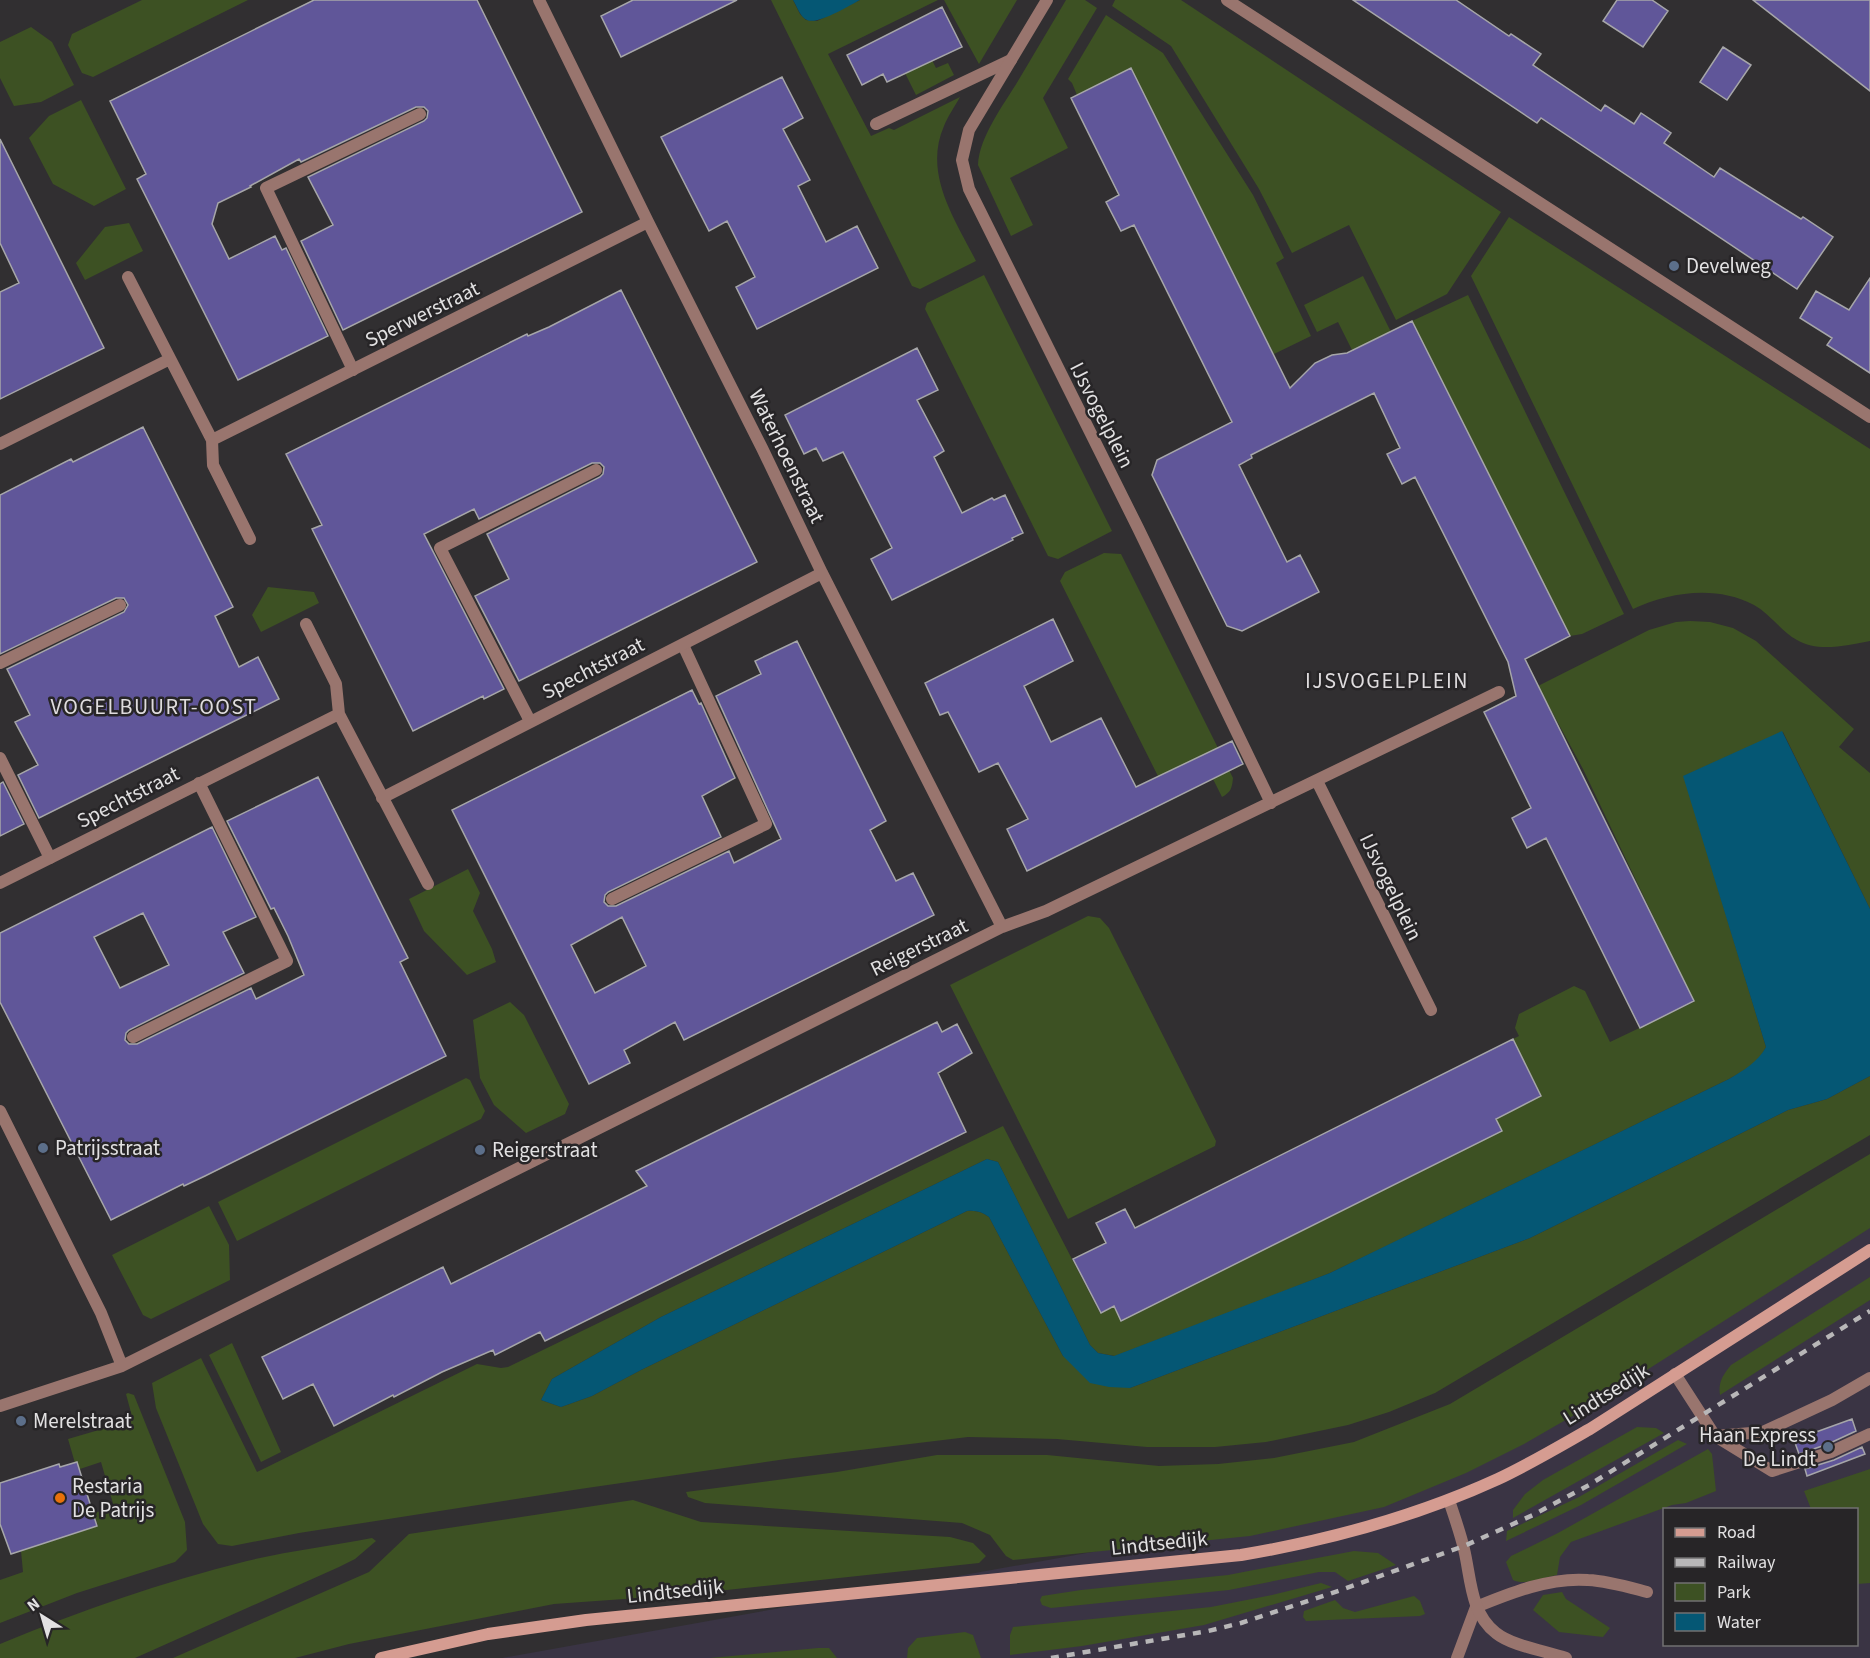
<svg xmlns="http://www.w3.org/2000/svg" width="1870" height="1658" font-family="'Source Sans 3',sans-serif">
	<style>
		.industrial { fill: #3a3444; fill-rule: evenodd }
		.green { fill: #3d5123 }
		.water { fill: #055774 }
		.building { fill: #605699; stroke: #a6a6a9; stroke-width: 1.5; fill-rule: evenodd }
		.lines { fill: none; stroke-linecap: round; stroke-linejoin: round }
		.lane { stroke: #99756e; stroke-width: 12 }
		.street { stroke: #99756e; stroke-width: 12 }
		.secondary { stroke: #d59c91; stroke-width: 12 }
		.rail { stroke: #b8b7b8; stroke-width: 4.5; stroke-dasharray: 8 8; stroke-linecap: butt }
		.service-dot { fill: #5c6f8a; stroke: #272527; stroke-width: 2 }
		.food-dot { fill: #e8710a; stroke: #272527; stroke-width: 2 }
		.labels { text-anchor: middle; stroke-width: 5; stroke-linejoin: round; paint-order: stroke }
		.poi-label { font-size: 21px; fill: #e2e1e2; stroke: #272527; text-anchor: start }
		.street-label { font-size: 21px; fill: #e2e1e2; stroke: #272527 }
		.neighbourhood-label { font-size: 22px; letter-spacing: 1.5px; fill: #dfdcde; stroke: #272527 }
	</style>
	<rect width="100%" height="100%" fill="#312f31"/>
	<path class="industrial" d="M1870,1213V1658H502L1376,1501ZM1664,1510H1856V1644H1664Z"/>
	<path class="green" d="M142,0H248L93,77L82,73L68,45L72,34Z
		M771,0H793L800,14L806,20L817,21L860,0H938L828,54L871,136L889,128L894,130L960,97C955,106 948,116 944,126C923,174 955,219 976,261L920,289L912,286Z
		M944,0H1017L979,64Z
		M1066,0H1085L1097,8L1043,98L1068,148L1010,178L1033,225L1011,236L978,165C979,137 1004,104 1018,81C1034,54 1050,27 1066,0Z
		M1115,0H1181L1501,212L1447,294L1396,320L1349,225L1292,253L1259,189L1171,46L1112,6Z
		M1106,15L1163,53L1253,195L1284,258L1276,263L1311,336L1274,354L1131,68L1077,95L1072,83L1068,79Z
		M31,27L52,42L74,85L41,102L14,106L0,78V42Z
		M931,58L936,68L948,63L954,75L916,95L904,71Z
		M81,100L126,189L94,206L53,184L29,138L49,116Z
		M1509,217L1870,449V641C1848,645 1818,653 1797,640C1781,631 1770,614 1754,605C1716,585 1670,592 1633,609L1471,276Z
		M129,223L143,251L85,280L76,263L105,227Z
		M984,275L1112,531L1058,559L1048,556L925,309L927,303Z
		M1363,276L1391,332L1352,350L1338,322L1317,332L1304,305Z
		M1468,295L1624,614L1582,634L1570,636L1412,321Z
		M1104,553L1121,554L1233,778C1232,788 1231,792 1222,797L1213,779L1170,800L1060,581L1065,572Z
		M268,587L314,592L319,603L261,632L252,615Z
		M1690,621L1710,622L1733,628L1756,641L1854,729L1839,747L1870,773V909L1783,732L1684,776L1766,1047L1761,1056L1750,1067L1729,1079L1376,1251L1330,1273L1277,1294L1115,1356L1098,1353L1090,1345L998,1162L987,1159L661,1317L552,1379L541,1400L561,1407L592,1396L641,1370L967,1211C976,1210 982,1212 989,1217L1063,1356L1130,1388L1530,1238L1788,1110L1827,1099L1870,1076V1135L1435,1393L1389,1412L1348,1425L1266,1442L1215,1447H1147L1057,1439L968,1437L786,1459L580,1489L299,1533L232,1546L218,1544L203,1524L156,1408L152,1383L201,1358L257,1472L477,1364L501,1368L508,1367L1003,1126L1100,1313L1114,1306L1122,1321L1502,1131L1496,1119L1541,1096L1513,1039L1519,1036L1515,1028L1519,1014L1574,986L1585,991L1610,1042L1694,1002L1583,769L1538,686L1649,630L1676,622Z
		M468,869L480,893L473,911L492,949L496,962L467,975L424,931L409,899Z
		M1088,916L1100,918L1109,928L1216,1141L1215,1146L1068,1219L950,985Z
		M510,1002L524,1015L569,1104L565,1114L526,1133L494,1105L480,1078L473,1020Z
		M466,1078L470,1080L485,1111L481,1119L237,1241L218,1202Z
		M1870,1154V1228L1595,1403L1524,1444L1466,1473L1384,1507L1250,1536L1013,1560L1006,1556L990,1535L962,1523L705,1503L688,1497L686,1492L837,1472L937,1455H1047L1159,1466L1218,1464L1274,1458L1354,1442L1450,1404Z
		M209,1206L229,1245L230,1280L151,1319L143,1315L112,1255Z
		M1870,1277V1300L1720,1395C1718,1382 1723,1375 1731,1365Z
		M232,1343L281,1452L261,1462L209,1355Z
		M128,1393L134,1395L185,1522L187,1550L175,1562L77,1593L0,1623V1580L23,1572L21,1551L98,1526L94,1513L114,1507L101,1462L77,1470L68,1439L133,1420L126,1394Z
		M1637,1427L1656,1428L1664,1433L1513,1518V1510L1525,1494L1543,1480Z
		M1678,1440L1687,1444L1581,1505L1506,1541L1507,1531L1579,1497Z
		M1708,1449L1712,1454L1716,1491L1686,1503L1672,1505L1571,1542L1560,1557L1557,1575C1544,1577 1525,1586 1513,1580L1506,1562L1511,1556L1558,1533Z
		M1870,1469V1583L1857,1584L1856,1510L1811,1509L1804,1491Z
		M633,1500L701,1522L950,1537L973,1543L986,1556L979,1563L680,1595L554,1604L349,1644L295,1658H173L369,1572L409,1534Z
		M372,1538L376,1541L355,1559L339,1567L135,1658H0V1644C80,1611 162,1582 247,1561C288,1551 331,1546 372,1538Z
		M1354,1551L1378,1553L1396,1565L1348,1581L1335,1572H1319L1229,1590L1051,1608L1042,1605L1040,1600L1042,1596L1081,1590L1228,1575Z
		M1321,1583L1332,1587L1204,1625L1082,1646L1010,1655V1635L1013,1627L1211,1607L1272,1595Z
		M1562,1592L1566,1599L1610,1628L1603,1637L1559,1632L1533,1610L1543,1595Z
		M1414,1596L1420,1601L1425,1614L1420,1616L1306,1621L1303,1617L1304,1611L1335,1600L1343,1608L1355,1612Z
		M965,1632L973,1635L981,1658H907L908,1648L917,1638Z
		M818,1648H829L837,1658H710Z"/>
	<path class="water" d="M793,0H860C848,6 818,25 807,20C800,17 797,6 793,0Z
		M1782,731L1870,909V1076L1827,1099L1788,1110L1530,1238L1130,1388L1109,1387L1090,1383L1063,1356L989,1217C982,1212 976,1210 967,1211L641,1370L592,1396L561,1407L541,1400L552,1379L661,1317L987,1159L998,1162L1090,1345L1098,1353L1114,1356L1330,1273L1729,1079C1744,1070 1758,1062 1766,1047L1683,776Z"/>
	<path class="building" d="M314,0H477L582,212L343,330L301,241L333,225L308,177L424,121L427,118L428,111L424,107H416L301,162L299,159L250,186L251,187L218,203L212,224L229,259L275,236L282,250L286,248L328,336L238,380L137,179L146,174L110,101Z
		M633,0H737L621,57L601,16Z
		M1353,0H1456L1509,36L1511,34L1541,54L1533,65L1601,111L1605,105L1634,124L1641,113L1671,133L1664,143L1714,177L1720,168L1801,219L1803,217L1833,237L1797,289L1541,118L1537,123Z
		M1617,0H1652L1668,11L1643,47L1603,21Z
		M1753,0H1870V91Z
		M942,7L962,47L887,82L883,74L862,85L847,55Z
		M1723,47L1751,65L1727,100L1700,82Z
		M1131,68L1290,388L1315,363L1332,355L1347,353L1412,321L1570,636L1525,659L1694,1001L1640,1028L1546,838L1527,848L1512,818L1531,808L1484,712L1516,696L1508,662L1415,477L1402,484L1387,454L1400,448L1374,393L1251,455L1252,458L1239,465L1287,562L1300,555L1319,592L1242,631L1227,626L1152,475L1157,460L1232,422L1134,225L1121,231L1106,202L1119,195L1071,98Z
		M782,77L803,118L783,129L810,180L798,186L826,242L857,226L878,268L757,329L736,287L755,277L727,221L709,231L661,137Z
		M0,139L104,348L0,399V292L19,283L0,243Z
		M1870,278V373L1827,345L1832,338L1800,318L1816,291L1849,310Z
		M621,290L757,562L519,681L475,596L509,579L487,534L600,477L603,474L604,467L600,463H592L479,519L474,509L424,534L504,689L484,699L483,696L413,731L312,529L322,525L286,454L527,334L528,336L549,327Z
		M917,348L938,390L917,400L944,451L934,457L962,513L992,498L994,500L1005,495L1023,533L1012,538L1013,540L892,600L871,559L892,548L843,452L823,461L816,448L804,454L785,415Z
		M143,427L233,607L215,616L239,667L258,657L279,699L39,818L18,775L38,765L15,722L30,715L7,669L124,612L128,605L124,598H116L0,654V495L71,459L73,462Z
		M1053,619L1073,661L1024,686L1051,742L1101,718L1136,787L1232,741L1243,764L1027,871L1007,829L1028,819L998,763L979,772L948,712L940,715L925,683Z
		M797,641L886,821L870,830L896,881L913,873L934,915L684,1040L675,1022L624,1050L630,1063L589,1084L452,810L692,690L699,704L701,703L735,778L702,796L721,837L608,892L605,895L604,902L608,906H616L729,851L734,863L781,839L716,696L761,674L755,661ZM622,917L646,966L595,993L571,945Z
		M318,777L408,958L400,962L446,1056L205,1176L184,1186L183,1184L111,1220L0,1002V933L212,827L256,917L223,932L244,973L129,1030L126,1033L125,1040L129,1044H137L251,988L256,999L304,975L288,936L274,908L271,909L227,821ZM143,913L169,965L120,988L94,937Z
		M3,782L24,824L0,836V784Z
		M937,1022L942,1032L957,1024L972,1053L938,1073L966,1132L545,1341L540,1332L495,1355L493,1350L442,1372L394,1397L393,1395L334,1426L313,1384L283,1399L262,1357L443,1267L451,1284L647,1186L636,1171Z
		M1513,1039L1541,1096L1496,1119L1502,1131L1121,1321L1114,1306L1101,1313L1073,1259L1106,1243L1096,1223L1125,1209L1135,1228Z
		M1852,1419L1856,1431L1828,1444L1799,1454L1794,1440Z
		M1862,1447L1865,1454L1807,1476L1805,1469L1834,1460Z
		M77,1462L97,1526L11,1554L0,1524V1483L59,1464L60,1467Z"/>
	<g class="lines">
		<path class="lane" d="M876,124L1011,60
			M353,370L266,188L420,114
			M0,663L120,605
			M530,721L440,548L596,470
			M0,758L50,858
			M612,899L766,824L683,645
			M133,1037L287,961L199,783
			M1715,1436L1772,1471L1831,1452L1870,1434
			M1457,1658L1476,1607C1510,1593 1550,1577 1588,1580C1608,1581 1628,1587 1647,1592"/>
		<path class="street" d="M539,0L648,222L762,448L822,573L1002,927
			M1047,0L969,130L962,160L969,189L1138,528L1271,803
			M1227,0L1870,417
			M128,277L212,440L213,465L250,539
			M212,440L648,222
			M0,444L170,359
			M306,624L336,684L339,714L428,884
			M1317,781L1431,1010
			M382,798L822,573
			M0,883L339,714
			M0,1111L101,1313L122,1366
			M1675,1374L1715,1436L1763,1432L1832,1400L1870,1378
			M0,1406L122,1366L1002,927L1046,911L1499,692
			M1449,1500C1454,1516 1460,1532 1464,1549C1471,1578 1470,1613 1496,1633C1512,1646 1546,1651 1566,1658"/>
		<path class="secondary" d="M381,1658L488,1634L586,1620L1241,1555C1330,1540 1415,1517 1498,1479C1530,1464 1560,1446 1590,1429L1870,1250"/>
		<path class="rail" d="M1051,1658L1208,1631L1241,1623L1341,1590L1464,1546L1533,1515L1589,1485L1870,1311"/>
	</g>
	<g class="service-dot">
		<circle cx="1674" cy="266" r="6"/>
		<circle cx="43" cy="1148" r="6"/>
		<circle cx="480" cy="1150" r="6"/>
		<circle cx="21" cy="1421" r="6"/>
		<circle cx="1828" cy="1447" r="6"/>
	</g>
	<circle class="food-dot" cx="60" cy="1498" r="6"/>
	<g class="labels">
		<g class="poi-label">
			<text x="1686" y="273">Develweg</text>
			<text x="55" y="1155">Patrijsstraat</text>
			<text x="492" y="1157">Reigerstraat</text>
			<text x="33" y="1428">Merelstraat</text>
			<text x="1816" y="1442" text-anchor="end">Haan Express<tspan x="1816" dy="24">De Lindt</tspan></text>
			<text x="72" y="1493">Restaria<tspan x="72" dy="24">De Patrijs</tspan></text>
		</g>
		<g class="street-label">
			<text transform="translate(422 314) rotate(-26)" y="7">Sperwerstraat</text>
			<text transform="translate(1102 415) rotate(63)" y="7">IJsvogelplein</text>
			<text transform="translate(787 456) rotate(64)" y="7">Waterhoenstraat</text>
			<text transform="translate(593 668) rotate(-27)" y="7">Spechtstraat</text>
			<text transform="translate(128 797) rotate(-27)" y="7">Spechtstraat</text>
			<text transform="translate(1391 887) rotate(64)" y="7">IJsvogelplein</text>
			<text transform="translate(919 947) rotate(-26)" y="7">Reigerstraat</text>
			<text transform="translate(1606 1394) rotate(-32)" y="7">Lindtsedijk</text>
			<text transform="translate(1159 1543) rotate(-6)" y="7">Lindtsedijk</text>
			<text transform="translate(675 1591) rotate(-6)" y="7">Lindtsedijk</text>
		</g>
		<g class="neighbourhood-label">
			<text x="1387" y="688">IJSVOGELPLEIN</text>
			<text x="154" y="714">VOGELBUURT-OOST</text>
		</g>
	</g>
	<rect x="1663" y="1508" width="195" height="138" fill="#272527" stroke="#727072" stroke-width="1.5"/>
	<rect x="1675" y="1528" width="30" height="9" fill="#d59c91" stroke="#727072" stroke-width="1.5"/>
	<text x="1717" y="1538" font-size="18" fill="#e2e1e2">Road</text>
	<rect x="1675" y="1558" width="30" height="9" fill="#b8b7b8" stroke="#727072" stroke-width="1.5"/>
	<text x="1717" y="1568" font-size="18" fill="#e2e1e2">Railway</text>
	<rect x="1675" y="1583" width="30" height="18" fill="#3d5123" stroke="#727072" stroke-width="1.5"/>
	<text x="1717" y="1598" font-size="18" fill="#e2e1e2">Park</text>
	<rect x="1675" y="1613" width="30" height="18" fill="#055774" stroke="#727072" stroke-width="1.5"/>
	<text x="1717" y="1628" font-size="18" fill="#e2e1e2">Water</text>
	<g transform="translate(42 1616) rotate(323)" stroke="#272527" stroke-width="4.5" paint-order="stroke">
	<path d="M0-4.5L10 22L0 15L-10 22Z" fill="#e2e1e2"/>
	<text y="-9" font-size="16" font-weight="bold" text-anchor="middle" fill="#e2e1e2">N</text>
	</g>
</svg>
